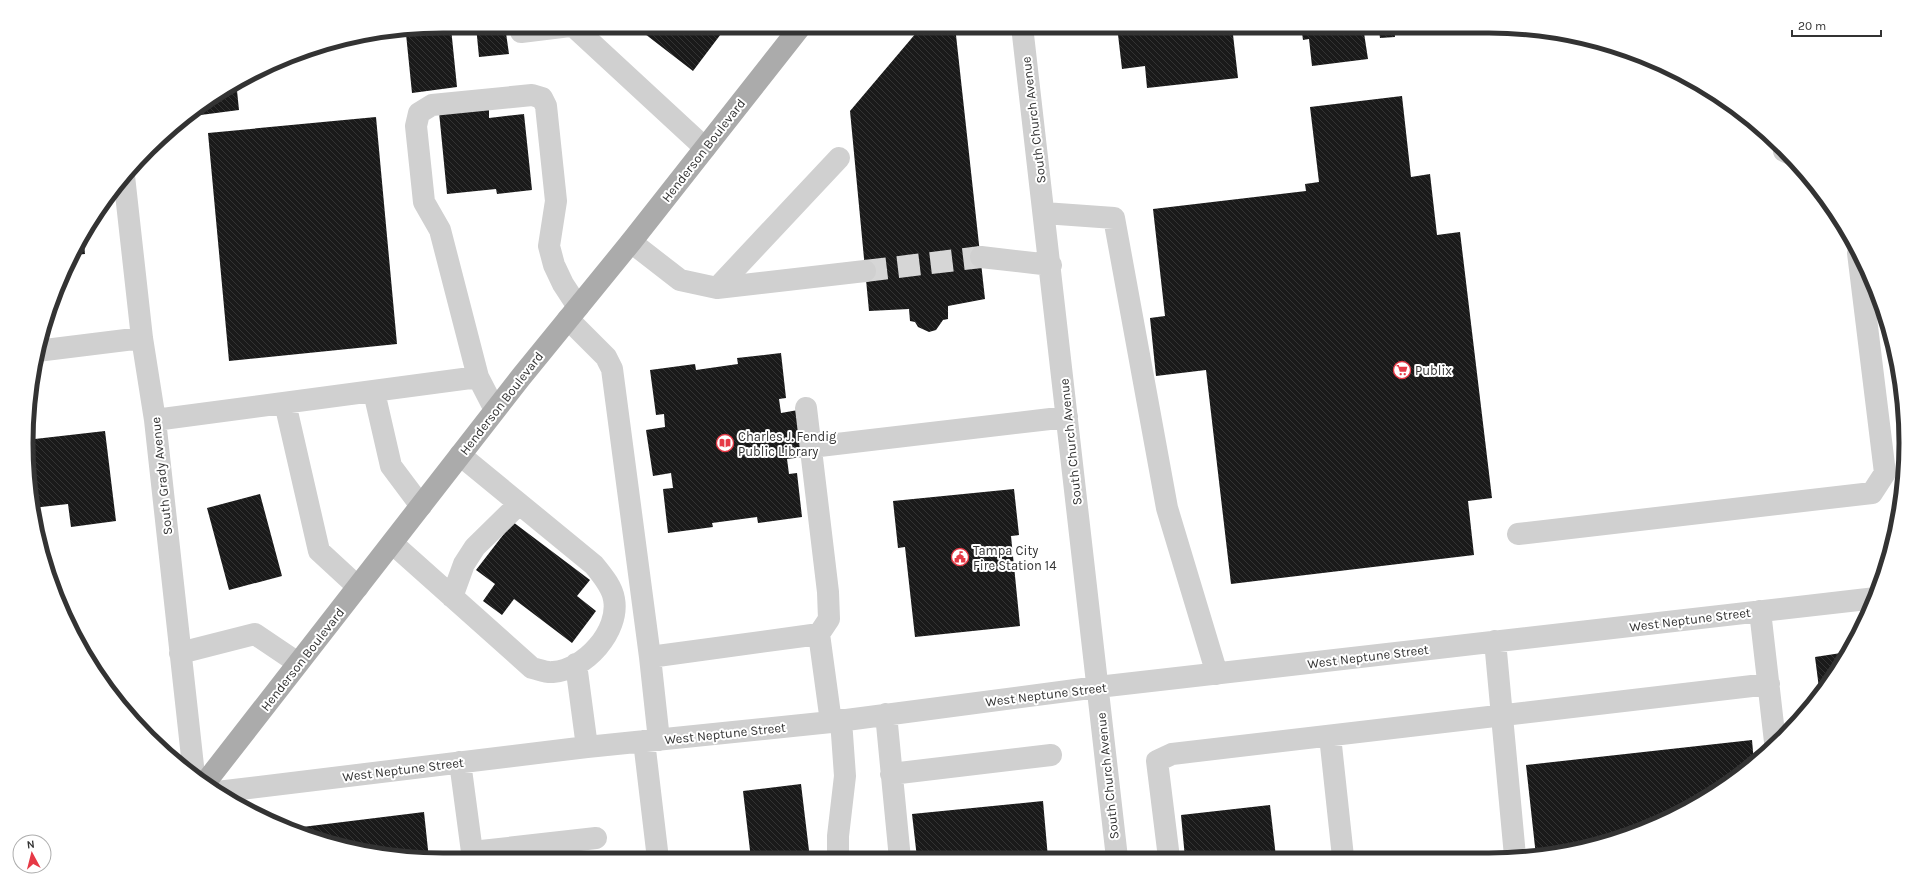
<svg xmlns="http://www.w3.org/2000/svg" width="1932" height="886" font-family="Karla,sans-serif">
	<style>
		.building { fill: url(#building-back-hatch) }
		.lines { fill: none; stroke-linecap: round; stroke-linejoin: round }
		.minor-tunnel { stroke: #d6d6d6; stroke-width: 22; stroke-dasharray: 22 11; stroke-linecap: butt }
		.minor { stroke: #d0d0d0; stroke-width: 22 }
		.major { stroke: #ababab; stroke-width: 22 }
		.labels { text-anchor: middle; stroke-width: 4; stroke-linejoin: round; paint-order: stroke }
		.street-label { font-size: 13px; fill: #333; stroke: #fff }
		.poi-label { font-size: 13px; fill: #333; stroke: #fff; text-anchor: start }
		.rim { fill: none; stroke: #333; stroke-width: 5 }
	</style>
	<defs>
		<pattern id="building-back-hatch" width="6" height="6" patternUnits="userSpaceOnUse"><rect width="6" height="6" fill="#1a1a1a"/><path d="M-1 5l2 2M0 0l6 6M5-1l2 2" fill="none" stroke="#333"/></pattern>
	</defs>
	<rect width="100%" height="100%" fill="#fff"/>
	<path class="building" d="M476,26H505L509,54L479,57Z
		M651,26H727L693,71L645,34Z
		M922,26H955L985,299L948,306V319L943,320L936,330L929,332L918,327L915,322L910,321L909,309L869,311L850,111Z
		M1117,26H1232L1238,78L1147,88L1145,66L1122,69Z
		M1301,26H1394L1395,37L1380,38L1379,31L1364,33L1368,59L1312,66L1309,39L1303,40Z
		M451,28L457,87L412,93L406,34Z
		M312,47V53L294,55L309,48Z
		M236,81L239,110L193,116L192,112Z
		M1402,96L1411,177L1430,174L1437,235L1460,232L1492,498L1468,501L1474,555L1231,584L1206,370L1156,376L1150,318L1165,316L1153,209L1306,191L1305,184L1319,182L1310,107Z
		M489,107V118L524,114L532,190L497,194L496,189L447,194L439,112Z
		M376,117L397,344L229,361L208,133Z
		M83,233L85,254L73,255L82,235Z
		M781,353L786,398L779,399L781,413L798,410L803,457L787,459L789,474L797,473L802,517L758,523L757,517L712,523L713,527L668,533L663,489L673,488L671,473L653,476L646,430L665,427L664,414L656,415L650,370L695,364L696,370L738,364L737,358Z
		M105,431L116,521L71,527L68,504L32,508L30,498L26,440Z
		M1014,489L1019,535L1011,536L1020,626L915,637L905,547L898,548L893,501Z
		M260,494L282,576L229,590L207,508Z
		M513,522L590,580L577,596L596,611L572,643L514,599L502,615L483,601L495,584L476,570Z
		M1841,653L1842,658L1820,696L1815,657Z
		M1752,740L1754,763L1743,774L1649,828L1544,856H1536L1526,765Z
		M801,784L810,859H751L743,791Z
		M1043,801L1048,858H917L912,814Z
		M1270,805L1276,857L1185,858L1181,815Z
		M424,812L429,859L361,852L286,829Z"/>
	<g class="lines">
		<path class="minor-tunnel" d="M865,271L981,257"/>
		<path class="minor" d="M573,26L705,148
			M1022,26L1117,858
			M521,32L570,26
			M1784,151L1788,153
			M124,176L142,338L155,420L194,775
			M1044,213L1114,218L1167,508L1217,674
			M631,242L680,280L717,288L865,271
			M981,257L1051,265
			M717,288L839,158
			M568,319L606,357L612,369L650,657
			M37,351L142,338
			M374,392L391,466L421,506
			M285,403L319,551L358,587
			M806,408L828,592L829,619L819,634
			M495,410L478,377L440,230L424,202L416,126L419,113L432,105L532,95L542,98L546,106L556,201L549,246L554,265L563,284L578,307
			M155,420L478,377
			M811,447L1067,417
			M1518,534L1872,493L1885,473L1858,253
			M392,543L532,668C538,669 546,673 553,672C585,670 620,631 614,599C612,586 601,574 594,565L460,455
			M452,597L464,564L475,547L519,504
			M1760,611L1775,742
			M1495,641L1515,856
			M180,653L255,634L298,663
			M576,664L587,747
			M886,714L900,859
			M1330,736L1343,857
			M659,740L650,657L819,634L831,722
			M644,741L658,859
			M460,762L472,852L596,838
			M891,774L1051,755
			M217,792L587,747L831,722L1098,687L1876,598
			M1169,858L1157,761L1172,754L1769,684
			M838,859V836L845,776L841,720"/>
		<path class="major" d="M205,783L521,377L631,242L801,26"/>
	</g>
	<defs>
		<g id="supermarket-ring" transform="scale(0.9)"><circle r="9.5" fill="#fff" stroke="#e63946" stroke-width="1.5"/><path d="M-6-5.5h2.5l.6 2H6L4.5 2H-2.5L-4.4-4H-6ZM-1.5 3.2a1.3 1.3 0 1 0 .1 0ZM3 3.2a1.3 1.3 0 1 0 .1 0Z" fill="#e63946"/></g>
		<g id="library-ring" transform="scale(0.9)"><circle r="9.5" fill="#fff" stroke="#e63946" stroke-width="1.5"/><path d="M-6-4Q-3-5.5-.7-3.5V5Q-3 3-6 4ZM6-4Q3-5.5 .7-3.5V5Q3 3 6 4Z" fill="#e63946"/></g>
		<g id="civic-ring" transform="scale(0.9)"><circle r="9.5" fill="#fff" stroke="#e63946" stroke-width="1.5"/><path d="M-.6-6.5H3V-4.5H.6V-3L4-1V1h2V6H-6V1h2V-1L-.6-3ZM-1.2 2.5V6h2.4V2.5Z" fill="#e63946"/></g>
	</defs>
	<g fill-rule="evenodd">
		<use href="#supermarket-ring" x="1402" y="370"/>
		<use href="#library-ring" x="725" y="443"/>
		<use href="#civic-ring" x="960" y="557"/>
	</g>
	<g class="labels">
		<g class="street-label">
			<text transform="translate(1033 120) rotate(-97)" y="5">South Church Avenue</text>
			<text transform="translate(703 150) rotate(-52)" y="5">Henderson Boulevard</text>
			<text transform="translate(501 403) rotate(-52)" y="5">Henderson Boulevard</text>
			<text transform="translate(1070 442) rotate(-96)" y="5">South Church Avenue</text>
			<text transform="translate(161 476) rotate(-96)" y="5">South Grady Avenue</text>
			<text transform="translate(1690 619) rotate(-7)" y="5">West Neptune Street</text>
			<text transform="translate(1368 656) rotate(-7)" y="5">West Neptune Street</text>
			<text transform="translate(302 659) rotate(-52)" y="5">Henderson Boulevard</text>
			<text transform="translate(1046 694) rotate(-7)" y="5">West Neptune Street</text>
			<text transform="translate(725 733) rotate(-6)" y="5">West Neptune Street</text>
			<text transform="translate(403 769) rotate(-7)" y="5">West Neptune Street</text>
			<text transform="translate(1107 776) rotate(-96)" y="5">South Church Avenue</text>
		</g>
		<g class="poi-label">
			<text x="1415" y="375">Publix</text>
			<text x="738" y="441">Charles J. Fendig<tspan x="738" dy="15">Public Library</tspan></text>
			<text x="973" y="555">Tampa City<tspan x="973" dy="15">Fire Station 14</tspan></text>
		</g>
	</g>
	<path d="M0 0H1932V886H0ZM443 33H1489A410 410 0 0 1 1899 443V443A410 410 0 0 1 1489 853H443A410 410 0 0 1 33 443V443A410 410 0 0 1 443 33Z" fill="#fff" fill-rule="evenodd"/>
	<path class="rim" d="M443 33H1489A410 410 0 0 1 1899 443V443A410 410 0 0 1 1489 853H443A410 410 0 0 1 33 443V443A410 410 0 0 1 443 33Z"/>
	<g transform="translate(32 854) rotate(353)"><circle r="19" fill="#ffffff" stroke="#adadad"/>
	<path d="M0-3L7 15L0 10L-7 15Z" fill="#e63946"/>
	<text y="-6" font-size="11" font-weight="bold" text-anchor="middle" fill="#333333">N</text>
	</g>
	<path d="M1792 30v6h89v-6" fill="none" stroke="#333333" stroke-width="2"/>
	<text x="1798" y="30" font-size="12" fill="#333333" stroke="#ffffff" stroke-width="3" paint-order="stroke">20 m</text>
</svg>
